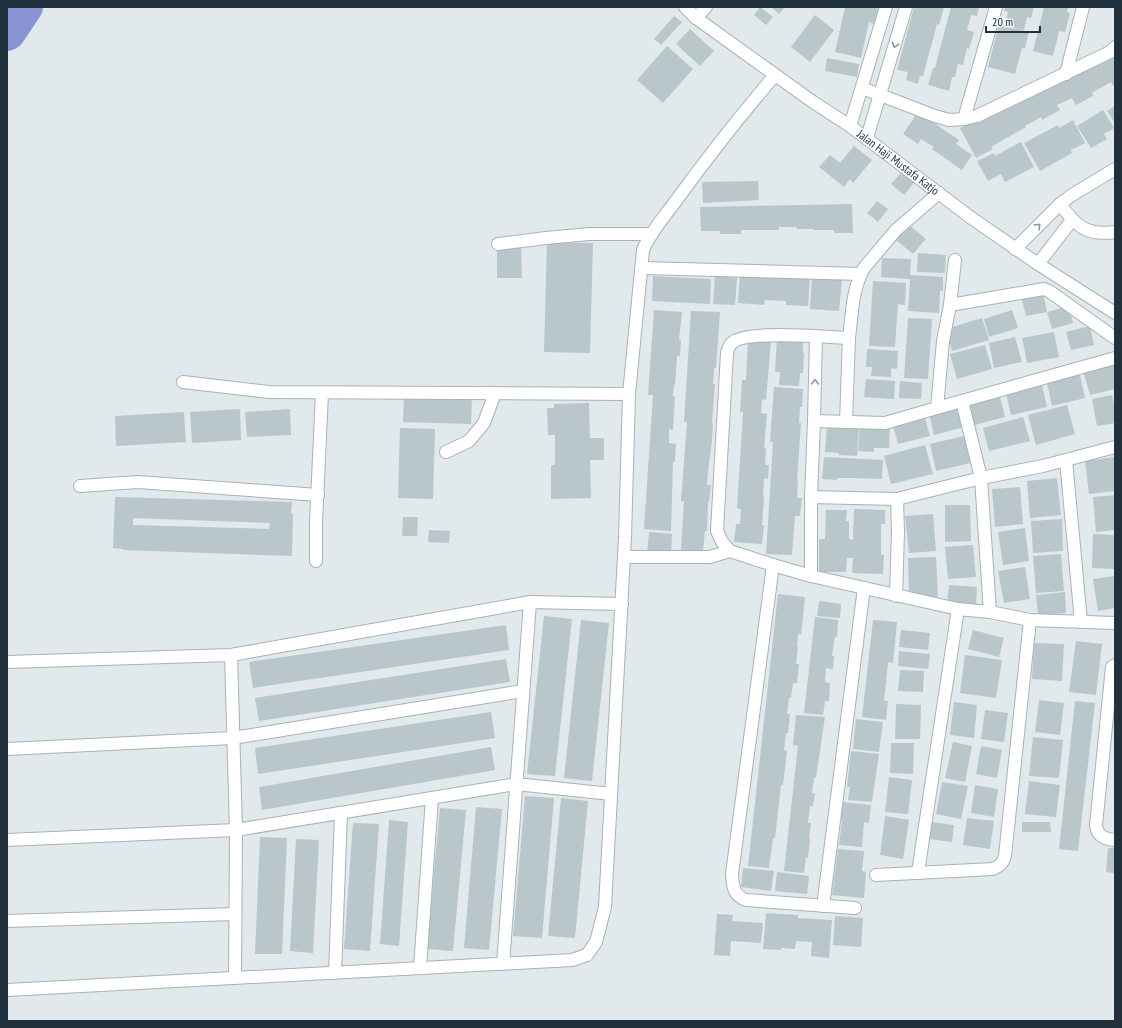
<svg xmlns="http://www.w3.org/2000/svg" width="1122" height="1028" font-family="'PT Sans Narrow',sans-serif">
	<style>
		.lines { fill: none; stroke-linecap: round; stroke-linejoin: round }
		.river { stroke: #8793d3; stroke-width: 32 }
		.building { fill: #b9c6ca; fill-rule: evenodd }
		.minor-casing { stroke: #a7b2b8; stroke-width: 14 }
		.minor { stroke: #fff; stroke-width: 12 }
		.oneway { stroke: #90989e }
		.labels { text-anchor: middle; stroke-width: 4; stroke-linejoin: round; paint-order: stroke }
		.street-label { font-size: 12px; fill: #21313d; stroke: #f2f7f8 }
	</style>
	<rect width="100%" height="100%" fill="#e1e9ec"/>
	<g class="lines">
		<path class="river" d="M7,35L9,34L27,7"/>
	</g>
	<path class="building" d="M760,7L773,17L766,25L754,15Z
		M771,7H785L779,14Z
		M845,7H878L874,24L869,22L861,58L835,52Z
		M914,7H944L939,25L937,24L923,76H920L918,84L906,80L908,72L897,70Z
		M951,7H979L977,16L971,15L967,30L974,32L969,49L967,48L963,65L958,64L955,77H952L949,91L928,85L933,68H935Z
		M1005,7H1034L1031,18L1027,17L1024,30L1005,25L1008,12L1004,11Z
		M1044,7H1068L1067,12L1070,13L1065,32L1059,31L1053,56L1033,51Z
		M815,15L834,30L810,62L791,47Z
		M674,16L682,22L661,45L654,39Z
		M999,24L1029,32L1025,48H1022L1015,74L988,67Z
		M690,29L714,51L700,66L676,44Z
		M667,46L693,69L663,103L637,80Z
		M1115,53V84L1112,85L1111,82L1092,93L1093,96L1076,105L1072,98L1057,105L1060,110L1042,120L1041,117L1025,126L1026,127L991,147L993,149L976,158L960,128L977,120L979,123Z
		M827,58L859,64L857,77L825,71Z
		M1115,106V123L1107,111Z
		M1103,110L1114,128L1104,134L1107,139L1091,148L1077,126Z
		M918,112L959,140L956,144L972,155L962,170L932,149L934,147L921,139L918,144L903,134Z
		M1073,120L1085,143L1071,150L1072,153L1040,171L1024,143L1058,125L1059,128Z
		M1021,142L1034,167L1005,182L1001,174L988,181L977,161L994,153L995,156Z
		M854,146L872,160L853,183L850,179L844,187L819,167L830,155L840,163Z
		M901,173L914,183L904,195L891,184Z
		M758,181L759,200L703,203L702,182Z
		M877,201L888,209L878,222L867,213Z
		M852,204L853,233H834V230H814V229H797L796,227H779V230H741V234H720V231H701L700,207Z
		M909,225L926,239L913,254L896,240Z
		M547,242L593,243L590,353L544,352Z
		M521,247L522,278H497V248Z
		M918,253L946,255L945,273L917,272Z
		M882,258L911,259L910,275L943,277V291H940L939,313L908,311L910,279L881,277Z
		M740,274L810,278L808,306L786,305V301L765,300L764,305L738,303Z
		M653,276L711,279L710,304L652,301Z
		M715,276L737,278L735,305L713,304Z
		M812,277L842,279L839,311L810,309Z
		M873,281L906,283L905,305L898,304L895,347L869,346Z
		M1043,292L1047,312L1026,316L1021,297Z
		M1069,306L1073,323L1052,329L1047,312Z
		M654,310L682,312L679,340H681L680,356H677L675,385H674L673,396L675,397L673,430L669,429V443L676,444L675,462H673L671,531L644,529L653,395H648Z
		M1012,310L1018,328L989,337L984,319Z
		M691,311L720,312L716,368H714L713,384H715L712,423H713L712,441L708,471L707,485H711L709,502H708L707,531H705L703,552L681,551L684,501H681L687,422H684Z
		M908,318L932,319L928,379L904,378Z
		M982,318L989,340L952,351L946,329Z
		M1090,326L1094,345L1071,350L1066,332Z
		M1054,332L1059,357L1027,363L1022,338Z
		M777,337L803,339V353H804L803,373H800L799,386L779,385L780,372H775Z
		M1015,337L1022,362L994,368L989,343Z
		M748,340L771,341L766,400L762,399L761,413L767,414L764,448H766L765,465H769L768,479L764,478L763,497H764L762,525H764L762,544L734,542L736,524H740L741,509L737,508L743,412H740L742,380H746Z
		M985,345L992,369L957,379L950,354Z
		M867,349L898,351L897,369L891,368V377L871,376L872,367H866Z
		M1115,362V389L1090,395L1083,370Z
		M1079,371L1085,398L1052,406L1046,379Z
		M866,379L895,381L894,399L864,397Z
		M900,381L922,383L921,399L899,398Z
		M1041,381L1047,407L1011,415L1005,390Z
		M774,387L803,389L802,407H800L799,423H801L797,481H798L797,498H802L800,516H795L792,555L766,554L773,442H770Z
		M999,393L1005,417L971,426L965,401Z
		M1112,395L1115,410V423L1097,426L1092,399Z
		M404,396L472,398L471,424L403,422Z
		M589,403L590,438H604V460H590L591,498L551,499V465H555V435H548L547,408H554V404Z
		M958,405L964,427L934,435L929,412Z
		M1067,405L1075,434L1036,445L1028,415Z
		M240,409L241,440L192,443L190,412Z
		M290,409L291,435L247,437L245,412Z
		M184,412L186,442L116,446L115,416Z
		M924,414L930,436L898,444L892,422Z
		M1023,417L1030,441L989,451L983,428Z
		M827,426L859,428L857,456L839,455V453L825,452Z
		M860,426L890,428L889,448H874V452L858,451Z
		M400,428L435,429L433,499L398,498Z
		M968,435L975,462L936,471L930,444Z
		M925,445L933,474L891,484L884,456Z
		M824,457L883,460L882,479L852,478H837V480L822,479Z
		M1115,457V491L1089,494L1085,461Z
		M1057,478L1061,515L1030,518L1027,481Z
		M1020,487L1023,524L995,527L992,489Z
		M1115,495V530L1096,532L1093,497Z
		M115,497L292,502L291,514H293L292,556L123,550V549L113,548ZM133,518L270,523L269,529L133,525Z
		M945,505H970L971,541L945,542Z
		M854,509L885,510V524H881V555H884L883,574L852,573L853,558H847L846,572H819V539H825L826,510H847L846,521H849V539L853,540Z
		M933,514L936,551L909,553L905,516Z
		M403,517H418L417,536H402Z
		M1062,519L1063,551L1033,553L1031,521Z
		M1025,528L1029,561L1003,565L998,532Z
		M429,530L450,531L449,543L428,542Z
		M649,532L672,534L671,556L647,554Z
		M1093,534L1115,535V569L1092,568Z
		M973,545L976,577L948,579L945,547Z
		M1061,554L1064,591L1036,593L1033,556Z
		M936,557L938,597L909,598L908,558Z
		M1025,567L1030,599L1004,603L998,571Z
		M1115,576V608L1098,611L1093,579Z
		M949,585L977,587L976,605L947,603Z
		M1065,592L1066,613L1038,615L1036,595Z
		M778,594L805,597L801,635L798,634L797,646H798L796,664H799L797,683H793L791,698H789L787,714H790L788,733H786L784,750L787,751L783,785H781L775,838H773L769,868L748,866Z
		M819,601L841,604L840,618L817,616Z
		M544,616L572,619L555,776L527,774Z
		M815,617L838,620L837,637L835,636L832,655L834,656L833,669L826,668L825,682L830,683L829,701H825L823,715L804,713Z
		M581,620L609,623L592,781L564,778Z
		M873,620L897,622L893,663L888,662L886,683L884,701H888L886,720L862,717Z
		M506,625L509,650L253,688L249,662Z
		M901,630L930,633L928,650L899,647Z
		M973,630L1004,638L999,657L968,649Z
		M1076,641L1102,644L1096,695L1069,692Z
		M1034,643L1064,644L1062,681L1032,679Z
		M899,651L930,654L928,669L898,666Z
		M965,655L1002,660L996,698L960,693Z
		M506,659L510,682L259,721L255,698Z
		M900,670L924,671L923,692L898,691Z
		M1039,700L1064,703L1060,735L1035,732Z
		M1075,701L1095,703L1078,851L1059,849Z
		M954,702L977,705L974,738L950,735Z
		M896,704L921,705L920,739H895Z
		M985,710L1008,713L1004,742L981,739Z
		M491,712L495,738L258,774L255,748Z
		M796,715L825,717L816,778H814L812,793H815L813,806H810L808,823H811L809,839H810L808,858L806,857L804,873L784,871L798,746L793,745Z
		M856,719L883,722L879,752L853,749Z
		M1033,737L1063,740L1059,778L1029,776Z
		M953,742L972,746L965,782L945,778Z
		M891,743H914L913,774L890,773Z
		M981,746L1002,750L997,778L976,774Z
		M491,747L495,770L262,810L259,787Z
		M851,751L879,754L872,802L848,800L850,787H847Z
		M889,777L912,780L908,814L885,812Z
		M1029,781L1060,785L1056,817L1025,814Z
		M942,782L968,786L961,819L936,814Z
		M975,785L998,789L994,817L971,813Z
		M525,796L554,798L542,938L513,936Z
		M561,798L588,801L575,938L548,936Z
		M842,802L871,805L869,823L864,822L862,847L839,845L842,820H840Z
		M476,807L502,809L489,950L464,948Z
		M440,808L466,810L453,951L427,949Z
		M885,816L909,820L903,859L880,855Z
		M967,818L994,821L990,849L963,845Z
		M389,820L408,822L399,946L380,944Z
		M931,822L954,825L952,842L929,839Z
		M1022,822H1050L1051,832H1022Z
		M353,823L379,824L370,951L344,949Z
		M260,837L287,838L282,954H255Z
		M296,839L319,840L313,953L290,951Z
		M1108,848H1115V873L1106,872Z
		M838,849L864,851L862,871L866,872L864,898L832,895Z
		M743,868L774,871L771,891L741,887Z
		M777,872L809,876L807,894L775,891Z
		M766,913L798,915V918L832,920L829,958L811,956L812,942L796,941L795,949L781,948V950L763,949Z
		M717,914L733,915L732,921L763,923L761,943L731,941L730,956L714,955Z
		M835,916L863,918L861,947L833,945Z"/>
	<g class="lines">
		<g class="minor-casing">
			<g id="minor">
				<path id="s1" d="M685,7L696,18L813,102L850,126L970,217L1038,264L1115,313"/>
				<path d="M696,18L706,7"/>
				<path d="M1066,74L1083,7"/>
				<path d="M862,88L935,116L949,120L964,119L977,116L1110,52L1115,47"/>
				<path d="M964,119L996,7"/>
				<path d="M850,126L886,7"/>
				<path d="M867,138L906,7"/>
				<path d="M939,193L896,230L864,268C852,289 852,315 849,338C825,337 749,330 733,342C729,345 728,349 727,353L717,531L722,542L730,551L773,565L811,576L958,609"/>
				<path d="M1060,204C1076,226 1086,236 1115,232"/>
				<path d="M498,244L546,238L589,234H652"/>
				<path d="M1015,249L1060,204L1072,195L1115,169"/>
				<path d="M955,260L950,305L943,341L937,408L1115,358"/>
				<path d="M1038,264L1072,220"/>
				<path d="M642,268L861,274"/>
				<path d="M950,305L1044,289L1049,291L1115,338"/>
				<path d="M183,382L269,392L629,394"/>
				<path d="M962,401L981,478L990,612"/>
				<path d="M814,421L816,337"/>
				<path d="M846,422L849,338"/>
				<path d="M446,452L469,441L484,423L495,393"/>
				<path d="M1066,460L1081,622"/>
				<path d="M80,486L138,482L318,495"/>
				<path d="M811,497L897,499"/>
				<path d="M624,557H710L730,551"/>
				<path d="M316,561V522L322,393"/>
				<path d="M773,565L732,874C733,887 733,895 746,900L855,908"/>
				<path d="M811,576V497L814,421L885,423L937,408"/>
				<path d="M896,596L898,532L897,499L981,478L1043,466L1115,447"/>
				<path d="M231,655L236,830L235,978"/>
				<path d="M7,662L231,655L530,602L622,604"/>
				<path d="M1115,665L1112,667L1096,825C1097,836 1104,839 1115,840"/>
				<path d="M7,749L233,738L523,691"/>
				<path d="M7,840L236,830L516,784L611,794"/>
				<path d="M918,872L958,609L990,612L1030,620L1115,623"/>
				<path d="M876,875L993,869C1000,866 1003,863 1005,856L1030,620"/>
				<path d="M823,906L864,588"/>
				<path d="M7,921L235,914"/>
				<path d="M503,964L530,602"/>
				<path d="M420,968L432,798"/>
				<path d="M335,973L341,813"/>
				<path d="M7,990L572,960L587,955L596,942L605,907L625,537L629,394L643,250C650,233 664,217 675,202C707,158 740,116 775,75"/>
			</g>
		</g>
		<use href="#minor" class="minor"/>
	</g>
	<defs><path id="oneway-chevron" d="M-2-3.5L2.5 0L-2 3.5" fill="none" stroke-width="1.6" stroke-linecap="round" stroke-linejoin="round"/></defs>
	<g class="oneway">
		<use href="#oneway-chevron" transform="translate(895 45) rotate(107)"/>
		<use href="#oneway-chevron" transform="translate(1038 226) rotate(-45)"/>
		<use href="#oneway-chevron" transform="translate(815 382) rotate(-89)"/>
	</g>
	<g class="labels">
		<g class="street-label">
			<text dy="4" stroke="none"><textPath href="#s1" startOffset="264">Jalan Haji Mustafa Katjo</textPath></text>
		</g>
	</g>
	<rect width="1122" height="1028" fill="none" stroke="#21313d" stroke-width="16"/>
	<path d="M986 26v6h54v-6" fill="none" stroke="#21313d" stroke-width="2"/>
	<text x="992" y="26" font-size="12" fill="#21313d" stroke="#f2f7f8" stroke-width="3" paint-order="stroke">20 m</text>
</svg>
